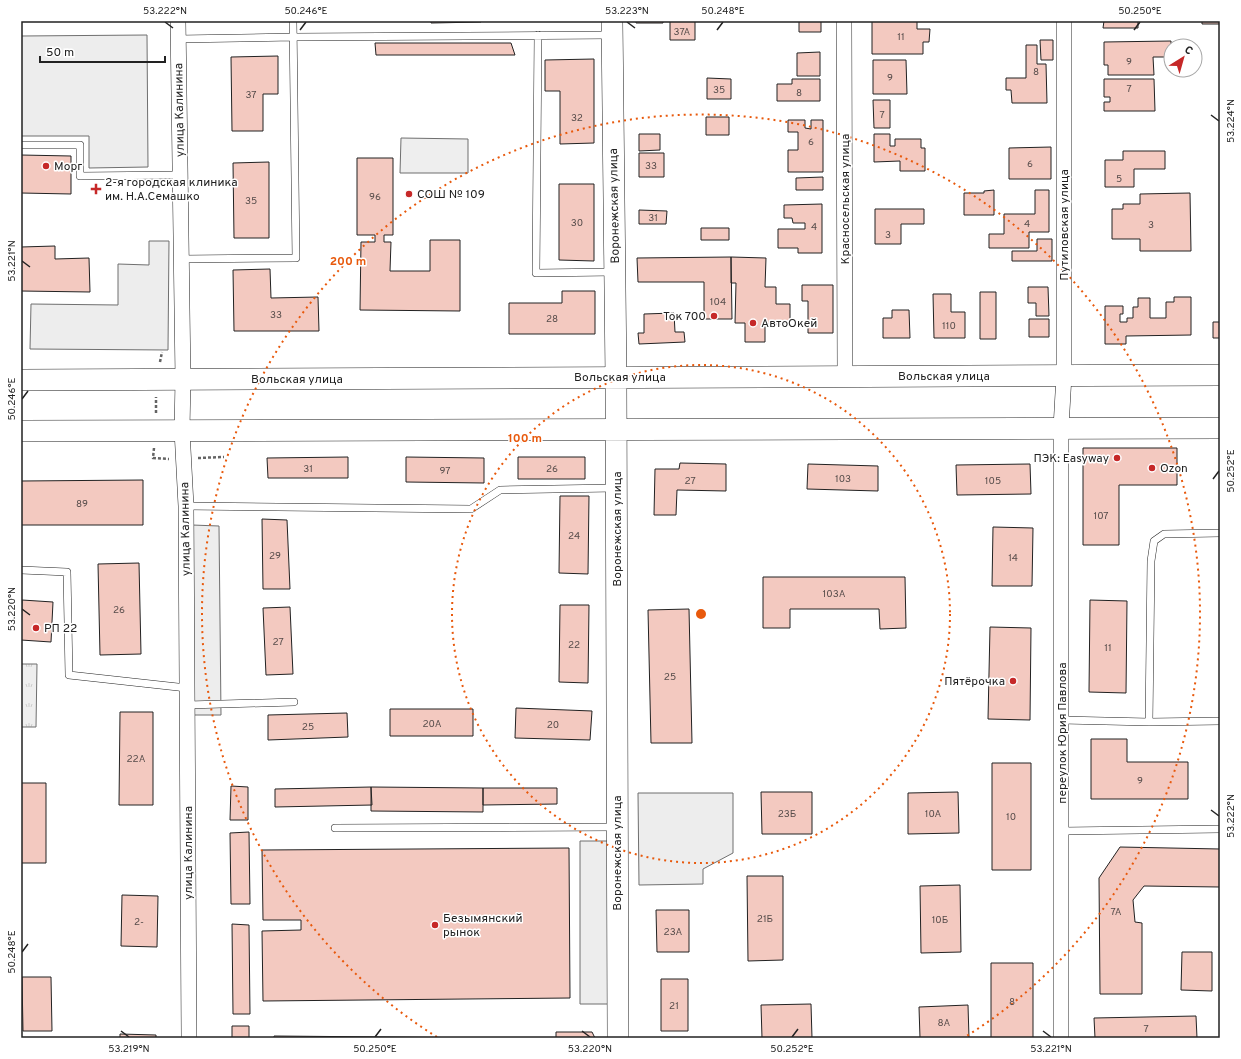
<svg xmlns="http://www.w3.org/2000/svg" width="1241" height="1059" font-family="Overpass,sans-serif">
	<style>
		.grass { fill: #eee; stroke: #6f6f6f }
		.park { fill: url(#park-tufts); stroke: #6f6f6f }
		.parking { fill: #ededed; stroke: #6f6f6f }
		.building { fill: #f3c9c0; stroke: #222 }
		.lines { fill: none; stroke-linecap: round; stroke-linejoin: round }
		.lane-casing { stroke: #222; stroke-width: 8 }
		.street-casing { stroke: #222; stroke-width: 16 }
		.secondary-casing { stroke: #222; stroke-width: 22 }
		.path { stroke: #646464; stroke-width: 2.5; stroke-dasharray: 3 2; stroke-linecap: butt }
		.lane { stroke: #fff; stroke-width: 7 }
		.street { stroke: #fff; stroke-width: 15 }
		.secondary { stroke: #fff; stroke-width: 21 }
		.ticks { fill: none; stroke: #222; stroke-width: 1.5 }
		.ring { fill: none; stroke: #e8590c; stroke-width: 2; stroke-dasharray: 2 4 }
		.poi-dot { fill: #c62828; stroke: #fff; stroke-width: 1.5 }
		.labels { text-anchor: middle; stroke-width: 3; stroke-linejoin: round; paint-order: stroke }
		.number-label { font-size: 10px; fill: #564c4a }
		.street-label { font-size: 12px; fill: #222; stroke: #fff }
		.poi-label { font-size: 12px; fill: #222; stroke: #fff; text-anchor: start }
		.centre { fill: #e8590c; stroke: #fff; stroke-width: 2 }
		.ring-label { font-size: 12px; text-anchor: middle; font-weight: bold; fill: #e8590c; stroke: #fff; stroke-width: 3; stroke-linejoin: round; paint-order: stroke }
		.neatline { fill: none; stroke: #222; stroke-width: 1.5 }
		.ticks-label { font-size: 10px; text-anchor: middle; fill: #222 }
	</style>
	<defs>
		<pattern id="park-tufts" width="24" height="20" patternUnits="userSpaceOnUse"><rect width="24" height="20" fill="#eee"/><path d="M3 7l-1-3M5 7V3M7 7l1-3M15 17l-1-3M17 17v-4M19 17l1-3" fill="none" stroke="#ccc"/></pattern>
	</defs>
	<rect width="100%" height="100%" fill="#fff"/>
	<path class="grass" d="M401,138L468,139V173H400Z"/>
	<path class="park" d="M21,664H37L36,727H21Z"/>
	<path class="parking" d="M147,35L148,167L89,168V136H21V36Z
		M149,241H169L168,350L30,349L31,304L118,305V264L149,265Z
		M192,525L219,526L221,715H194Z
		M638,793H733V853L703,869V884L639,885Z
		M580,841H610V1004H580Z"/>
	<path class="building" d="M431,21H481V22L431,23Z
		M636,21H663V23H636Z
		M670,21H695V40H670Z
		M799,21H821V32H799Z
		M872,21H917V29H930L929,42H923V54H872Z
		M1104,21H1138V28H1103Z
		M1202,21H1220V24H1202Z
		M1040,40H1053V60H1041Z
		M1171,41V57H1153L1154,75H1108V65H1104V42Z
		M375,43H511L515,55H376Z
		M1026,45H1037V64H1046L1047,103H1012L1011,90H1006V78H1026Z
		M820,52V76H797V53Z
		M278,56V94H263V131H232L231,57Z
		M594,59V143L560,144V91H545V60Z
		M873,60H906L907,94H873Z
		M707,78L731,79V99H707Z
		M792,79H820V101H777V84H792Z
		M1104,79H1154L1155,111H1104V102H1110V97H1104Z
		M873,100H890V128H874Z
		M706,117H729V135H706Z
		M788,120H805V128L811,129V120H823V172H788V150H798V132H788Z
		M639,134H660V150L639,151Z
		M874,134H890V146H895V139H921V148H925V171H900V161L874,162Z
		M1051,147V179H1009V148Z
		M1123,151H1165V169H1134V187H1105V160H1123Z
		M639,153H664V177H639Z
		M21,155L71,156V194L21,193Z
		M357,158H393V235H384V242H391L390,271H430V240H460V311L360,310L361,242H375V235H357Z
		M269,162V238H234L233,163Z
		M823,177V190H796V178Z
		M559,184H594V261L559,260Z
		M994,190V215H964V193H984V191Z
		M1035,190H1049V232H1029V248H989V234H1004V214H1035Z
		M1190,193L1191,251H1140V239H1112V209H1123V204H1140V194Z
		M822,204V253H798V248H778V229H805V223H793L792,218H784V205Z
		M875,209H924V224H901V244H875Z
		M639,210L667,211L666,224H639Z
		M701,228H729V240H701Z
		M1037,239H1052V261H1012V251H1037Z
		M55,246V259L89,258L90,292L21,291V247Z
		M731,257L732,319H704V282H638L637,258Z
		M731,257L766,258L765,287H776V304H790V324H765V342H745V323H735L736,283H731Z
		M270,269L271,298L318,297L319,331H234L233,270Z
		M802,285H833V333H808V301H802Z
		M1028,287H1048L1049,316H1036V303H1028Z
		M562,291H595V334H509V303H562Z
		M980,292H996V339H980Z
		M933,294H951V312H965V338H934Z
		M1174,297H1191V335L1126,336V344H1105V306H1123V314H1120V322H1127V318H1133V307H1138V298H1150V318H1166V302H1174Z
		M892,310H909L910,338H883V318H892Z
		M674,313L675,332H684L685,342L639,344L638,333H644V314Z
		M1029,319H1049V337H1029Z
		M1213,322H1220V338H1213Z
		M1083,448H1177V485H1119V545H1083Z
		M348,457V478H268L267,458Z
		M406,457L484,458V483L406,482Z
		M518,457H585V479H518Z
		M680,463L726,464V491L677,490L676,515H654L655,469H679Z
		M808,464L878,466V491L807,489Z
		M1030,464L1031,494L957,495L956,465Z
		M143,480V525H21V481Z
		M560,496H589L588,574L559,573Z
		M262,519L287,520L290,589H263Z
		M993,527L1033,528L1032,586H992Z
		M139,563L141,654L100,655L98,564Z
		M763,577H905L906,628L880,629L879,609H790V628H763Z
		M22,600L53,602L51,642L21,640Z
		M1090,600L1127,601L1126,693L1089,692Z
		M560,605H589L588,683L559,682Z
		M290,607L293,674L266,675L263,608Z
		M689,609L692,743H651L648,610Z
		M990,627L1031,628L1030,720L988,719Z
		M516,708L592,711L590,740L515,738Z
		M390,709H473V736H390Z
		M120,712H153V805H119Z
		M347,713L348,737L268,740V715Z
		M1091,739H1127V762H1188V799H1091Z
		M992,763H1031V870H992Z
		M21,783H46V863H21Z
		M231,786L248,787V820H230Z
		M371,787L372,805L275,807V789Z
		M371,787L483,788V812L371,811Z
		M483,788H557V804L483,805Z
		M761,792H812V834H762Z
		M958,792L959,833L908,834V793Z
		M249,832L250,904H231L230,833Z
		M1120,847L1220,849V887L1144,886L1133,900L1135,922L1142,923V994H1100L1099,878Z
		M569,848L570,998L263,1001L262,931L301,930V920H263L262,850Z
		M747,876H783V960L748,961Z
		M960,885L961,952L921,953L920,886Z
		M122,895L158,896L157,947L121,946Z
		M656,910H689V952H657Z
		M232,924L249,925L250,1014H233Z
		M1182,952H1212V991L1181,990Z
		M991,963H1033V1038H991Z
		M22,977H51L52,1031H23Z
		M661,979H688V1031H661Z
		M811,1004L812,1038H762L761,1005Z
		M968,1005L969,1038H920L919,1007Z
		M1196,1016L1197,1038H1095L1094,1018Z
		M232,1026H249V1038H232Z
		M556,1032H592L595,1038H556Z
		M120,1034L156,1035V1038H120Z
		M274,1036L498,1038H274Z"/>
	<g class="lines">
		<g class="lane-casing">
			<path id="lane" d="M538,35L536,273L612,272
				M178,39L294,37L610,35
				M21,145H80V176L180,175
				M181,259L296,258L293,21
				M186,506L471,509L500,490L614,488
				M21,570L67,572L69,675L187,688
				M188,705L294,702
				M1062,720L1149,722L1220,721
				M1149,722L1151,561L1154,541L1164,534L1220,533
				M335,828L615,827
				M1062,831L1220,829"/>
		</g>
		<g class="street-casing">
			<path id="street" d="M178,21L183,379L182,430L186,506L189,1038
				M844,21L845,376
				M1061,1038V428L1064,375V21"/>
		</g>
		<g class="secondary-casing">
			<path id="secondary" d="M612,21L616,377L618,1038
				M21,380L1220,375
				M21,431L1220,428"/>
		</g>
		<path class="path" d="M160,362L162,352
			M156,413V397
			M154,448L153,458L169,459
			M198,458L224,457"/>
		<use href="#lane" class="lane"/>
		<use href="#street" class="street"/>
		<use href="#secondary" class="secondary"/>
	</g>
	<path class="ticks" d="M165,22L173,28M627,22L635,28M300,30L306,22M717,30L723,22M1134,30L1140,22M1211,115L1219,121M22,261L30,267M22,399L28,391M1213,479L1219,471M22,609L30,615M1211,810L1219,816M22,952L28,944M121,1031L129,1037M582,1031L590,1037M1043,1031L1051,1037M375,1037L381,1029M792,1037L798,1029"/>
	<g class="ring">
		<circle cx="701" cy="614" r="249"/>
		<path d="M437 1037A499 499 0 1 1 965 1037"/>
	</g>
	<g class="poi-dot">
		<circle cx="46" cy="166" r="4"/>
		<path d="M94 183h4v4h4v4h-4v4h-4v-4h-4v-4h4z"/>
		<circle cx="409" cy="194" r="4"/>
		<circle cx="714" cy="316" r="4"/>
		<circle cx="753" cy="323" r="4"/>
		<circle cx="1117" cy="458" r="4"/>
		<circle cx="1152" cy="468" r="4"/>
		<circle cx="36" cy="628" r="4"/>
		<circle cx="1013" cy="681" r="4"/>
		<circle cx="435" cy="925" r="4"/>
	</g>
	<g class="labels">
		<g class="number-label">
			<text x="682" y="35">37А</text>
			<text x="901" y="40">11</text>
			<text x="1129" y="65">9</text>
			<text x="1036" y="75">8</text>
			<text x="890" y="81">9</text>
			<text x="1129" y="92">7</text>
			<text x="719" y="93">35</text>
			<text x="799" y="96">8</text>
			<text x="251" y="98">37</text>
			<text x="882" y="118">7</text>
			<text x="577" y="121">32</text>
			<text x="811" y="145">6</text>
			<text x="1030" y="167">6</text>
			<text x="651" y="169">33</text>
			<text x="1119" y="182">5</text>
			<text x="375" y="200">96</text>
			<text x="251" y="204">35</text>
			<text x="653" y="221">31</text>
			<text x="577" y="226">30</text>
			<text x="1027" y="227">4</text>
			<text x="1151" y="228">3</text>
			<text x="814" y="230">4</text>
			<text x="888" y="238">3</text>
			<text x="718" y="305">104</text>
			<text x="276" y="318">33</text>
			<text x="552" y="322">28</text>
			<text x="949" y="329">110</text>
			<text x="308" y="472">31</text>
			<text x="552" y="472">26</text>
			<text x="445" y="474">97</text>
			<text x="843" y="482">103</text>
			<text x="690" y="484">27</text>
			<text x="993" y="484">105</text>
			<text x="82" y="507">89</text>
			<text x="1101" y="519">107</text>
			<text x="574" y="539">24</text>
			<text x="275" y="559">29</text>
			<text x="1013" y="561">14</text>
			<text x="834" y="597">103А</text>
			<text x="119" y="613">26</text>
			<text x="278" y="645">27</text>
			<text x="574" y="648">22</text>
			<text x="1108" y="651">11</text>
			<text x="670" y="680">25</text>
			<text x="432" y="727">20А</text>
			<text x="553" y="728">20</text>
			<text x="308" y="730">25</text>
			<text x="136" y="762">22А</text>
			<text x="1140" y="784">9</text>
			<text x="787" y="817">23Б</text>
			<text x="933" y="817">10А</text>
			<text x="1011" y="820">10</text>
			<text x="1116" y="915">7А</text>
			<text x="765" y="922">21Б</text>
			<text x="940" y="923">10Б</text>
			<text x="139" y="925">2-</text>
			<text x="673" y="935">23А</text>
			<text x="1012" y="1005">8</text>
			<text x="674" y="1009">21</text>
			<text x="944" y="1026">8А</text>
			<text x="1146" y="1032">7</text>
		</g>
		<g class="street-label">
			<text transform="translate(179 110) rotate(-91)" y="4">улица Калинина</text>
			<text transform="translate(845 199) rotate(-90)" y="4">Красносельская улица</text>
			<text transform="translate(614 206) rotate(-91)" y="4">Воронежская улица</text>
			<text transform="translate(1064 225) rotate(-90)" y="4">Путиловская улица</text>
			<text x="944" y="380">Вольская улица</text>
			<text x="620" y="381">Вольская улица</text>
			<text x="297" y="383">Вольская улица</text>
			<text transform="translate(185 529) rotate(-91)" y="4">улица Калинина</text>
			<text transform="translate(617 529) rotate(-90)" y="4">Воронежская улица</text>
			<text transform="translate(1062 733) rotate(-90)" y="4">переулок Юрия Павлова</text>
			<text transform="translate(188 853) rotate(-90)" y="4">улица Калинина</text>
			<text transform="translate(617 853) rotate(-90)" y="4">Воронежская улица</text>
		</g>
		<g class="poi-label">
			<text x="54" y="170">Морг</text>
			<text x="105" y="186">2-я городская клиника<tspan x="105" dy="14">им. Н.А.Семашко</tspan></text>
			<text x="417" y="198">СОШ № 109</text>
			<text x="706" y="320" text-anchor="end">Ток 700</text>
			<text x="761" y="327">АвтоОкей</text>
			<text x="1109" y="462" text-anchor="end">ПЭК: Easyway</text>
			<text x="1160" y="472">Ozon</text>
			<text x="44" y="632">РП 22</text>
			<text x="1005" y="685" text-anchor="end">Пятёрочка</text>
			<text x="443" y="922">Безымянский<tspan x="443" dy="14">рынок</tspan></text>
		</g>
	</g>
	<circle cx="701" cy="614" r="6" class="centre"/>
	<g class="ring-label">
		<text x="348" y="265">200 m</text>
		<text x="525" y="442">100 m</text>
	</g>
	<rect width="1241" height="1059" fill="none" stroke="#ffffff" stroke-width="44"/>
	<g transform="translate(1183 58) rotate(37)"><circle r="19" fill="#ffffff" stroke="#a7a7a7"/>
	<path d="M0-3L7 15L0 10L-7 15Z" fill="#c62828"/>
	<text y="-6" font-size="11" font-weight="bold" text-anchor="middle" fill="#222222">С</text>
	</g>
	<path d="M40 56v6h125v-6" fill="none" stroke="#222222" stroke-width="2"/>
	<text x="46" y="56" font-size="12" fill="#222222" stroke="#ffffff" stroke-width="3" paint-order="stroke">50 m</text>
	<rect x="22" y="22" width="1197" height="1015" class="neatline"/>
	<g class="ticks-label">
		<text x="165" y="14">53.222°N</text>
		<text x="306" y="14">50.246°E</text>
		<text x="627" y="14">53.223°N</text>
		<text x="723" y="14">50.248°E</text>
		<text x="1140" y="14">50.250°E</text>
		<text transform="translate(1230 121) rotate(-90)" y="4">53.224°N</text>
		<text transform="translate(11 261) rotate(-90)" y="4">53.221°N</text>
		<text transform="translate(11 399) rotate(-90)" y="4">50.246°E</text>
		<text transform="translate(1230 471) rotate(-90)" y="4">50.252°E</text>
		<text transform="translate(11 609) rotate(-90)" y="4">53.220°N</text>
		<text transform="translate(1230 816) rotate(-90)" y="4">53.222°N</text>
		<text transform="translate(11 952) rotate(-90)" y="4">50.248°E</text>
		<text x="129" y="1052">53.219°N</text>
		<text x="375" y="1052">50.250°E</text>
		<text x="590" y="1052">53.220°N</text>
		<text x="792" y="1052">50.252°E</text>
		<text x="1051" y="1052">53.221°N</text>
	</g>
</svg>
